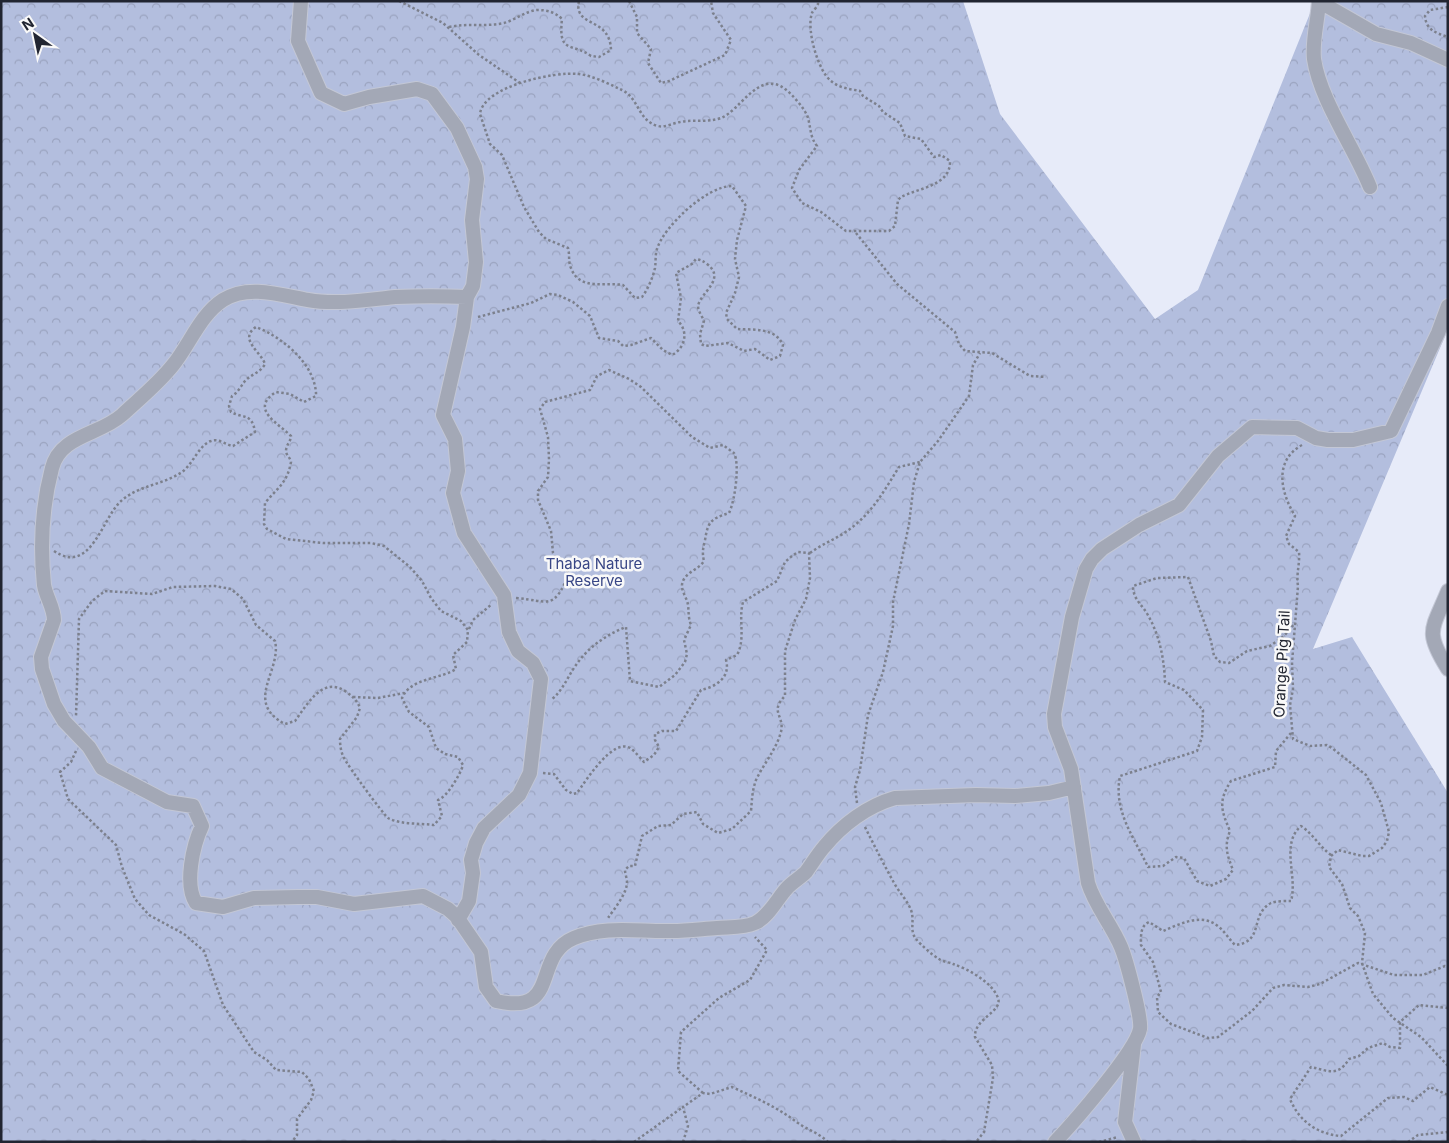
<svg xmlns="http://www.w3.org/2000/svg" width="1449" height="1143" font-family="Inter,sans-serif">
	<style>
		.park { fill: url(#park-crowns) }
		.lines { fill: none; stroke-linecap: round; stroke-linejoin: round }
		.minor-casing { stroke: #c3c7d5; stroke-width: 16 }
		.path { stroke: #7c808d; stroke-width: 2.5; stroke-dasharray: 2.5 2.5; stroke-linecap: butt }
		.minor { stroke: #a3a8b6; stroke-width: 14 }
		.labels { text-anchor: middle; stroke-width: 5; stroke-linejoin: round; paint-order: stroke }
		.park-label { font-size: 15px; fill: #384686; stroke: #f9f9f9 }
		.street-label { font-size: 15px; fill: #212531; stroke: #f9f9f9 }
	</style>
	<defs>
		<pattern id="park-crowns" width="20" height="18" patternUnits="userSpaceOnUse" patternTransform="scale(1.25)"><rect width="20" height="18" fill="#b3bede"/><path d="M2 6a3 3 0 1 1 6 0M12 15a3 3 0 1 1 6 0" fill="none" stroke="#9aa3bf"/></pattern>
	</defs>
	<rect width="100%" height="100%" fill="#e7ebf9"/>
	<path class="park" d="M1,1H963L1000,114L1155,319L1198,290L1315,1H1448V329L1313,649L1352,637L1448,793V1142H1Z"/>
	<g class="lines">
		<g class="minor-casing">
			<path id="minor" d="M301,1L298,41L321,93L344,104L369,97L417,89L432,94L457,128L475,167L477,179L472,220L476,262L473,286L467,297L463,327L443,415L455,439L458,471L453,493L464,533L504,595L509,632L518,651L533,663L541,679L530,773L519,795L484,828L476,843L471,860L473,873L469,901L458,920
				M1319,1C1318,20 1312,40 1314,59C1320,100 1354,147 1370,187
				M1320,2L1376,34L1411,43L1448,60
				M467,297C443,296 419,296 395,297C367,300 336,305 308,300C281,295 248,284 223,300C200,315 190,344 173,365C158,384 139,399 122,415C100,435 60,435 52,468C42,506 40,546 44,585C46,597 54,608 54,620L41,657L42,669L54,704L64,721L89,747L102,768L167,802L193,806L202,826C193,845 184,885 196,903L223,907L254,898L298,897H317L354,904L423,896L448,909L457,917L481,952L486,987L496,1001C562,1016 531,956 574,938C605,925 639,932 672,931C687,931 702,929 717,928C730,927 744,928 755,923C769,917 778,897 788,887C794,881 801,877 806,872C812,864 817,855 824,847C842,825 867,806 895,798L976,795L1015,796L1049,793L1074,787
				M1448,591C1432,630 1424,631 1448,669
				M1055,1142C1073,1123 1136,1051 1140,1029C1142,1018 1126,959 1121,947C1112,925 1095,906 1088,883L1071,769L1055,727L1054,714L1072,617L1086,569L1092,559L1102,549L1139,525L1179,505L1218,456L1252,427L1297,428L1316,438L1328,440H1353L1391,431L1438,333L1448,306
				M1134,1142L1125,1122L1134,1044"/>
		</g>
		<path class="path" d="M399,1L443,23L479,55L520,83
			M629,1L637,17V33L651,49L648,63L661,83L669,81L725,55L731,40L713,13L711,1
			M1448,7L1430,10L1425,16C1426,30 1436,33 1448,37
			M449,27C468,23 486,27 504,23C515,20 526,11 537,10C547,10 555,12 562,19C558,55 572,42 591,56L599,57L611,50C610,16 573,28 579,1
			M856,233L897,284L955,332L959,344L965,351L992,353L1030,376L1046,377
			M478,317L531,303L550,294L558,295L573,302L590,316L599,338L618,341L623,346L631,345L651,338L663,350L672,355C685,348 689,332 678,321L681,298L676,273L692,264L696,259C701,260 703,261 707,264C727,279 700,293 698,306C698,311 702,316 704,321L700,334L701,344L705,346L728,343L744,351L755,349L770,360L780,356L783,345C775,327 753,330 737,329L727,319L726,313L735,293L739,277L735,259L737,240L746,206L732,186C707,186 664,226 657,249C655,255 656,262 655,268C653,277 648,289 642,297L635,298L623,285C606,282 579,291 571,268C568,262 570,255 568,248L546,239L539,232L524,207L502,155L490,144L480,114C483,86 556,71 579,74C594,76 609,84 622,90C639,98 638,121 658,126C665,128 673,123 680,122C694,119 707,123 721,118C740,111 759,69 785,89C792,94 806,110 808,118C811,129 810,137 817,146L799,170L792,188L802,203L821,212L846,231H889L895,226L898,200L901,197C918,188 951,186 950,161L941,155L934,157L921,139L905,136L900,123L883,112L879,106L863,96L860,91C850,89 839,88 831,81C818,71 806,29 812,13C813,11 817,7 818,4V1
			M1302,445C1273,461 1281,493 1295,516L1286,536L1289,544L1299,552C1300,564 1296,574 1298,586L1292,663L1293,689L1290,705L1293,739L1310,746L1327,745L1332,748L1366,775L1381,803L1389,832L1387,841L1382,848L1369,856H1362L1338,850L1331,856L1329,867L1342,884L1350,908L1358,916L1365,933L1362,963L1373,994L1393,1018L1421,1037L1448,1066
			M54,551C91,576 102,518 121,501C139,485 163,485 182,472C193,464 199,445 211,441C219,438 226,445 233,446L255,432C252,413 244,419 231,412L229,406L232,396C239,392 241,385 246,380C252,374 261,372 265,364C261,352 238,339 256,327C282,337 314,363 316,393V396L304,402L290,394L276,392C249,409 278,423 291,436C291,441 286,445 286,451C286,455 290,457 291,462C287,484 277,488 265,503L264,524L267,529L286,539L323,543H371L384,546L410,567L422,581L431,598L441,611L461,621L468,630L467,642L453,655L456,669C441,679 410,678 402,698L409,712L429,727L436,748L445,754L458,757L463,765C460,775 447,797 438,800L442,816L434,825C420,823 401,825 388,818C383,814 348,766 344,758C341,752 340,746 340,739L357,717L360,708C357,700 352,696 345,691C322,676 307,705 295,721L285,724C243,702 282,671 275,641L256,625L243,599L231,589L215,586L173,587L152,594L105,591L92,601L79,619L76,716
			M810,553C822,544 836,539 847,531C871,515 884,491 899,467L920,462
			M516,598C550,601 553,611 569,574L565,566L556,560L553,553L551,531L538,500V491L548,477L549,459L548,437L540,409L545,402L590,390L597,376L609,370L629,379L641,387L692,437L710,448L723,445L734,453C740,464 735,501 729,513C710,519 708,522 705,540C703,548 702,553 704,561C699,569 689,571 684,579C678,589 687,596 688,605C689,613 688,617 691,625L684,640L687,654L685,662L675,675L659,687L630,681L626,627C605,635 586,649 574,668C566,680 563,690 551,700
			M469,629L473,620L492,604
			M353,697L378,698L404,693
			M1291,733L1276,751L1275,767L1231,781C1218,801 1221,810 1230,831C1224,846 1227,855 1233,870L1226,879L1210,886L1197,881L1184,858L1176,857L1163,866L1148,867C1134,837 1113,811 1120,776L1197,751L1202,737L1203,710L1184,690L1165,682C1164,659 1160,637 1149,617C1143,605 1133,600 1133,586L1157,578L1188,577L1211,641L1214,656L1220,662L1229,663L1247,651L1270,646L1284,636L1295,623
			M76,751L71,762L60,772L68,799L116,845L122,867L135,899L149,915L184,934L204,951L223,1005L254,1052L267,1060L276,1070L302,1072L309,1079L314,1091L311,1100L297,1119V1135L292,1142
			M543,773L554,774L566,790L573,794L577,793C586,781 612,738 630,748C635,751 640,758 644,762L654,755L659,747L655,740V734L662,731H676L701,690C715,687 731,678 726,660L737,655C746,638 738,620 743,602L777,581L785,562L792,556L798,552L809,553L810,578L806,599L795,620L785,651V696C768,713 787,716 780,735C775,751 763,765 756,780C752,791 752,800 751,811L732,829L718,833L703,824L697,812L683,814L671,825L658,826L642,836L635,866H629L625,870C625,874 627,878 627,882C627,894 614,909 608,918
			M857,803L855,787L860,770L868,715L883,672L893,626V602L909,524L914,482L920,462L938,441L969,396L973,365L980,353
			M865,827C874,845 883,863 893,881C898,891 907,900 911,910C915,921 909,930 916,939C921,945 932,955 939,959C943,962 949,962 953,964C968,969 992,982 998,998C1003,1012 974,1018 975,1037L992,1065L993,1078L984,1132L976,1142
			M1331,855C1319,846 1313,834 1301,826C1280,844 1298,877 1291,901C1285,901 1276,901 1271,903C1249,915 1265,942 1235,945C1229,939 1225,932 1219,927C1202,912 1180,924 1163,931L1149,922C1140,926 1141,936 1141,945L1153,962L1161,992L1157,997L1158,1012L1171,1024L1208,1038L1218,1037L1252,1011L1273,988L1284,985L1308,987L1320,984L1358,963L1394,975H1423L1445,966L1448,967
			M1448,1008L1419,1005L1400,1022V1048L1390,1047L1383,1043L1368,1048L1359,1056L1349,1059C1338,1077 1329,1071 1311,1067L1290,1099C1299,1121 1317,1134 1341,1136L1388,1098L1404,1097L1413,1101L1430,1087L1448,1095
			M703,1093L678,1071L681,1032L719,998L750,980L767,950L755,937
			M634,1142L683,1107
			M683,1142L688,1126L683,1107L703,1093L710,1094L732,1087C756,1098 777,1107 798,1123C808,1130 819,1133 828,1142
			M1099,1142L1118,1137
			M1408,1142L1418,1135L1448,1132"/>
		<use href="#minor" class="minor"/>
	</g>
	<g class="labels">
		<g class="park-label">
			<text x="594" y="569">Thaba Nature<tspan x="594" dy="17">Reserve</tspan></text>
		</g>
		<g class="street-label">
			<text transform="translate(1282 664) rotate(-87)" y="5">Orange Pig Tail</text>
		</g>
	</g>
	<rect width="1449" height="1143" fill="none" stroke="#212531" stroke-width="5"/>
	<g transform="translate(35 35) rotate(327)" stroke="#f9f9f9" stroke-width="4" paint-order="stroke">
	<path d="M0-4L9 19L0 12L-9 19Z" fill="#212531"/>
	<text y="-8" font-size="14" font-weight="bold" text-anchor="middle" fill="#212531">N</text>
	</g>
</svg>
